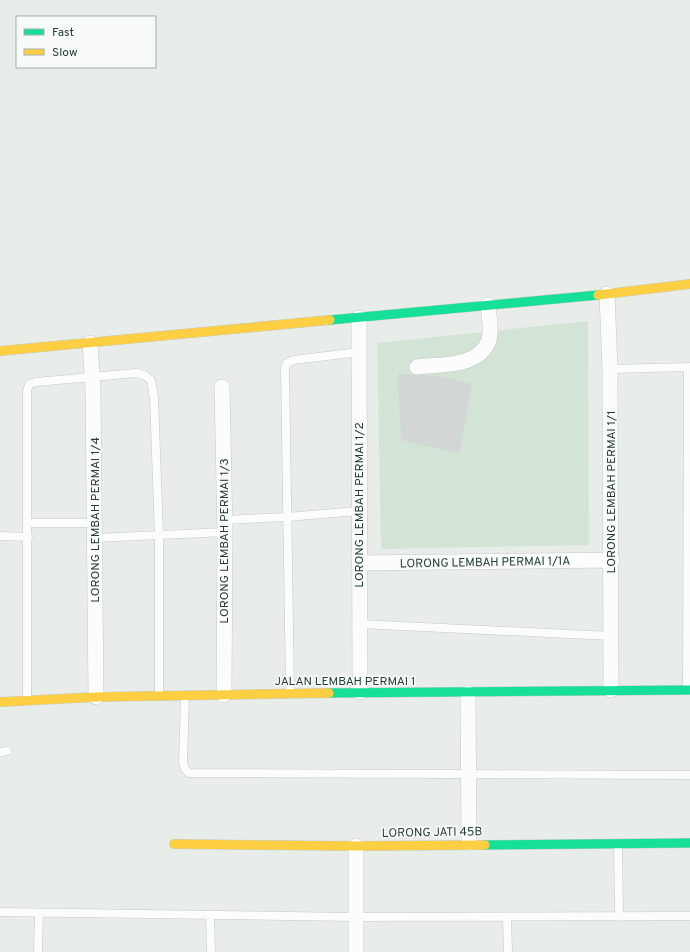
<svg xmlns="http://www.w3.org/2000/svg" width="690" height="952" font-family="Overpass,sans-serif">
	<style>
		.green { fill: #d3e4d7 }
		.building { fill: #d2d6d4 }
		.lines { fill: none; stroke-linecap: round; stroke-linejoin: round }
		.lane-casing { stroke: #c5cac7; stroke-width: 9 }
		.street-casing { stroke: #c5cac7; stroke-width: 16 }
		.fast-casing { stroke: #c4cac7; stroke-width: 10 }
		.slow-casing { stroke: #c4cac7; stroke-width: 10 }
		.lane { stroke: #fcfcfc; stroke-width: 8 }
		.street { stroke: #fcfcfc; stroke-width: 15 }
		.fast { stroke: #16e098; stroke-width: 9 }
		.slow { stroke: #ffcf43; stroke-width: 9 }
		.labels { text-anchor: middle; stroke-width: 3.5; stroke-linejoin: round; paint-order: stroke }
		.street-label { font-size: 12px; fill: #273e37; stroke: #f7faf8 }
	</style>
	<rect width="100%" height="100%" fill="#e8edea"/>
	<path class="green" d="M588,321L589,545L381,549L377,343Z"/>
	<path class="building" d="M398,374L440,376L472,384L459,454L401,440Z"/>
	<g class="lines">
		<g class="lane-casing">
			<path id="lane" d="M610,369L690,367
				M224,520L287,517L358,511
				M28,523H95
				M0,536L28,537
				M95,538L225,532
				M360,624L611,636
				M687,689L688,367
				M290,692L285,368L287,363L294,360L359,352
				M185,696L183,762L185,769L189,773L690,775
				M27,700V391L29,384L36,382L136,373L144,375L151,380L154,398L159,536V696
				M0,752L7,751
				M618,844L619,917
				M0,912L355,917L690,916
				M210,915L211,952
				M507,917L508,952
				M38,952L39,913"/>
		</g>
		<g class="street-casing">
			<path id="street" d="M607,294L610,369L611,690
				M359,318L360,692
				M90,343L93,388L96,697
				M417,367C441,364 479,368 489,340C492,329 489,316 488,305
				M222,387L225,532L224,695
				M359,563L612,560
				M468,693L469,843
				M356,952V846"/>
		</g>
		<g class="fast-casing">
			<path id="fast" d="M330,320L598,295
				M329,693L690,690
				M485,845L690,843"/>
		</g>
		<g class="slow-casing">
			<path id="slow" d="M598,295L690,284
				M0,351L330,320
				M0,702L96,697L329,693
				M174,844L356,846L485,845"/>
		</g>
		<use href="#lane" class="lane"/>
		<use href="#street" class="street"/>
		<use href="#fast" class="fast"/>
		<use href="#slow" class="slow"/>
	</g>
	<g class="labels">
		<g class="street-label">
			<text transform="translate(611 492) rotate(-90)" y="4">LORONG LEMBAH PERMAI 1/1</text>
			<text transform="translate(359 505) rotate(-90)" y="4">LORONG LEMBAH PERMAI 1/2</text>
			<text transform="translate(95 520) rotate(-90)" y="4">LORONG LEMBAH PERMAI 1/4</text>
			<text transform="translate(224 541) rotate(-90)" y="4">LORONG LEMBAH PERMAI 1/3</text>
			<text transform="translate(485 562) rotate(-1)" y="4">LORONG LEMBAH PERMAI 1/1A</text>
			<text x="345" y="685">JALAN LEMBAH PERMAI 1</text>
			<text transform="translate(432 832) rotate(-1)" y="4">LORONG JATI 45B</text>
		</g>
	</g>
	<rect x="16" y="16" width="140" height="52" fill="#f7faf8" stroke="#a4afab"/>
	<rect x="24" y="29" width="20" height="6" fill="#16e098" stroke="#a4afab"/>
	<text x="52" y="36" font-size="12" fill="#273e37">Fast</text>
	<rect x="24" y="49" width="20" height="6" fill="#ffcf43" stroke="#a4afab"/>
	<text x="52" y="56" font-size="12" fill="#273e37">Slow</text>
</svg>
